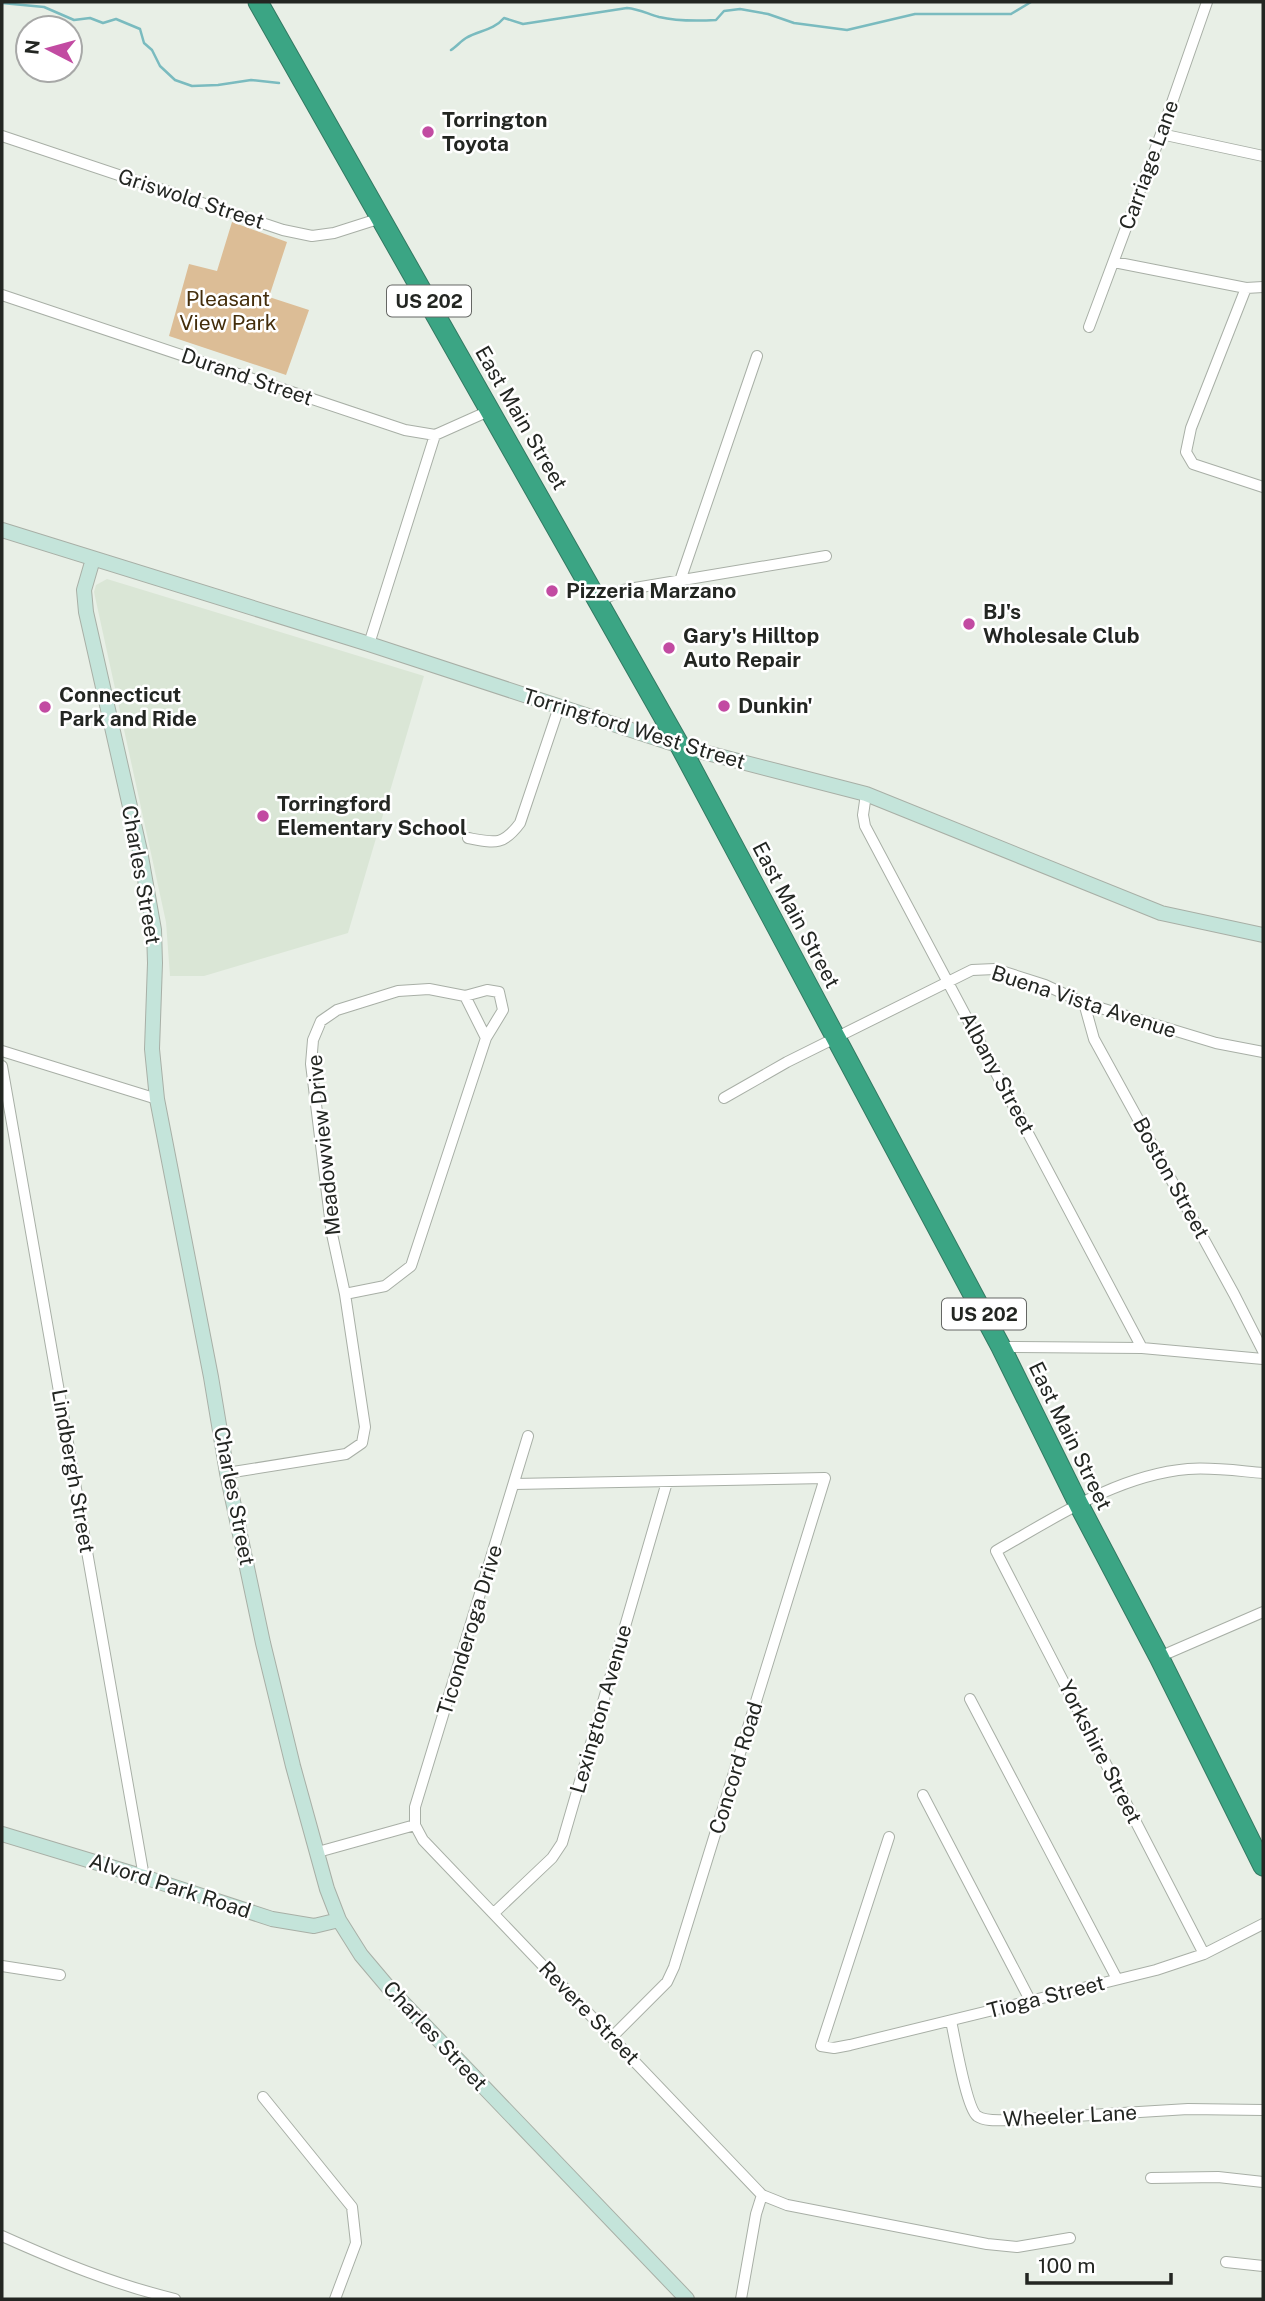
<svg xmlns="http://www.w3.org/2000/svg" width="1265" height="2301" font-family="'Public Sans',sans-serif">
	<style>
		.built { fill: #dae6d6 }
		.green { fill: #dcbd96 }
		.lines { fill: none; stroke-linecap: round; stroke-linejoin: round }
		.stream { stroke: #7abbbf; stroke-width: 2.5 }
		.street-casing { stroke: #a8afa6; stroke-width: 12 }
		.secondary-casing { stroke: #a8afa6; stroke-width: 16 }
		.highway-casing { stroke: #337962; stroke-width: 21 }
		.street { stroke: #fff; stroke-width: 10 }
		.secondary { stroke: #c4e4da; stroke-width: 14 }
		.highway { stroke: #3ba584; stroke-width: 19 }
		.poi-dot { fill: #c24ba2; stroke: #fff; stroke-width: 2.5 }
		.labels { text-anchor: middle; stroke-width: 5; stroke-linejoin: round; paint-order: stroke }
		.shield { fill: #fff; stroke: #656764; stroke-width: 2 }
		.shield-label { font-size: 19px; font-weight: bold; fill: #232622 }
		.poi-label { font-size: 21px; font-weight: bold; fill: #232622; stroke: #fff; text-anchor: start }
		.street-label { font-size: 21px; fill: #232622; stroke: #fff }
		.park-label { font-size: 21px; fill: #442e0c; stroke: #fff }
	</style>
	<rect width="100%" height="100%" fill="#e8efe6"/>
	<path class="built" d="M107,579L424,676L348,933L204,976H170L166,922L94,592L96,585Z"/>
	<path class="green" d="M232,222L287,242L269,297L309,310L286,375L169,336L189,264L217,271Z"/>
	<g class="lines">
		<path class="stream" d="M2,3L44,7L74,20L90,18L103,23L116,19L140,29L144,43L152,50L160,66L175,80L192,86L218,85L251,80L279,83
			M451,50C456,47 461,41 466,38C479,30 493,31 504,18L523,24L627,8C639,9 648,14 659,17C676,21 698,21 716,20L724,11L740,9L768,14L794,23L847,30L915,14H1011L1031,2"/>
		<g class="street-casing">
			<path id="street" d="M1161,134L1263,156
				M2,136L283,230L312,236L334,233L381,218
				M1114,262L1246,288L1263,287
				M1246,288L1191,428L1186,452L1193,464L1263,487
				M2,295L405,430L435,435L491,410
				M1089,327L1161,134L1207,2
				M681,578L757,356
				M599,601L623,590L826,556
				M369,644L435,435
				M866,794L863,815L865,826L1142,1348
				M468,838C495,843 503,846 520,823L559,707
				M429,989L465,996L486,1038L411,1266L385,1286L345,1294L332,1234L311,1064L313,1040L321,1021L337,1010L398,991Z
				M465,996L487,990L499,992L503,1010L486,1038
				M1084,1003L1094,1039L1234,1294L1263,1351
				M2,1051L157,1099
				M2,1066L144,1877
				M724,1098L787,1062L972,970L995,969L1045,985L1084,1003L1216,1043L1263,1052
				M1001,1347L1142,1348L1263,1359
				M227,1473L346,1454L362,1443L365,1427L345,1294
				M514,1484L825,1478L674,1967L667,1982L612,2037
				M1159,1657L1263,1612
				M970,1699L1117,1979
				M923,1795L1030,2000
				M415,1825L423,1840L762,2195L787,2205L987,2244L1017,2247L1070,2238
				M415,1825V1807L528,1436
				M889,1837L821,2046L834,2048L850,2045L1156,1970L1204,1954L1263,1924
				M318,1852L415,1825
				M494,1913L552,1858L562,1843L667,1482
				M1204,1954L996,1551C1056,1517 1118,1475 1188,1469C1212,1467 1239,1471 1263,1473
				M2,1966L60,1975
				M951,2021C955,2038 966,2107 977,2116C986,2122 1000,2120 1010,2120L1188,2109L1263,2110
				M263,2097L352,2207L356,2243L335,2299
				M1151,2178L1218,2177L1263,2182
				M2,2236C60,2262 113,2284 175,2299
				M1226,2262L1263,2266
				M741,2299L756,2214L762,2195"/>
		</g>
		<g class="secondary-casing">
			<path id="secondary" d="M2,530L369,644L680,746L866,794L1161,913L1263,935
				M93,559L84,590L86,612L140,851L154,930L155,963L152,1049L157,1099L211,1377L227,1473L263,1643L293,1766L327,1889L339,1920L361,1955L388,1987L687,2299
				M2,1834L144,1877L272,1919L314,1926L339,1920"/>
		</g>
		<g class="highway-casing">
			<path id="highway" d="M258,2L680,746L1001,1347L1079,1505L1159,1657L1263,1866"/>
		</g>
		<use href="#street" class="street"/>
		<use href="#secondary" class="secondary"/>
		<use href="#highway" class="highway"/>
	</g>
	<g class="poi-dot">
		<circle cx="428" cy="132" r="7"/>
		<circle cx="552" cy="591" r="7"/>
		<circle cx="969" cy="624" r="7"/>
		<circle cx="669" cy="648" r="7"/>
		<circle cx="724" cy="706" r="7"/>
		<circle cx="45" cy="707" r="7"/>
		<circle cx="263" cy="816" r="7"/>
	</g>
	<g class="labels">
		<g class="shield">
			<rect x="387" y="285.5" width="84" height="31" rx="5"/>
			<rect x="942" y="1298.5" width="84" height="31" rx="5"/>
		</g>
		<g class="shield-label">
			<text x="429" y="308">US 202</text>
			<text x="984" y="1321">US 202</text>
		</g>
		<g class="poi-label">
			<text x="442" y="127">Torrington<tspan x="442" dy="24">Toyota</tspan></text>
			<text x="566" y="598">Pizzeria Marzano</text>
			<text x="983" y="619">BJ's<tspan x="983" dy="24">Wholesale Club</tspan></text>
			<text x="683" y="643">Gary's Hilltop<tspan x="683" dy="24">Auto Repair</tspan></text>
			<text x="59" y="702">Connecticut<tspan x="59" dy="24">Park and Ride</tspan></text>
			<text x="738" y="713">Dunkin'</text>
			<text x="277" y="811">Torringford<tspan x="277" dy="24">Elementary School</tspan></text>
		</g>
		<g class="street-label">
			<text transform="translate(1149 165) rotate(-70)" y="7">Carriage Lane</text>
			<text transform="translate(191 199) rotate(18)" y="7">Griswold Street</text>
			<text transform="translate(247 377) rotate(19)" y="7">Durand Street</text>
			<text transform="translate(521 418) rotate(60)" y="7">East Main Street</text>
			<text transform="translate(634 729) rotate(17)" y="7">Torringford West Street</text>
			<text transform="translate(141 875) rotate(80)" y="7">Charles Street</text>
			<text transform="translate(796 915) rotate(62)" y="7">East Main Street</text>
			<text transform="translate(1084 1002) rotate(18)" y="7">Buena Vista Avenue</text>
			<text transform="translate(997 1073) rotate(62)" y="7">Albany Street</text>
			<text transform="translate(324 1145) rotate(-96)" y="7">Meadowview Drive</text>
			<text transform="translate(1171 1178) rotate(61)" y="7">Boston Street</text>
			<text transform="translate(1070 1436) rotate(64)" y="7">East Main Street</text>
			<text transform="translate(73 1471) rotate(80)" y="7">Lindbergh Street</text>
			<text transform="translate(234 1496) rotate(79)" y="7">Charles Street</text>
			<text transform="translate(470 1630) rotate(-73)" y="7">Ticonderoga Drive</text>
			<text transform="translate(601 1709) rotate(-74)" y="7">Lexington Avenue</text>
			<text transform="translate(1100 1752) rotate(63)" y="7">Yorkshire Street</text>
			<text transform="translate(736 1768) rotate(-73)" y="7">Concord Road</text>
			<text transform="translate(170 1886) rotate(18)" y="7">Alvord Park Road</text>
			<text transform="translate(1046 1997) rotate(-14)" y="7">Tioga Street</text>
			<text transform="translate(589 2013) rotate(46)" y="7">Revere Street</text>
			<text transform="translate(435 2036) rotate(47)" y="7">Charles Street</text>
			<text transform="translate(1070 2116) rotate(-3)" y="7">Wheeler Lane</text>
		</g>
		<g class="park-label">
			<text x="228" y="306">Pleasant<tspan x="228" dy="24">View Park</tspan></text>
		</g>
	</g>
	<rect width="1265" height="2301" fill="none" stroke="#232622" stroke-width="7"/>
	<g transform="translate(49 49) rotate(276)"><circle r="33" fill="#ffffff" stroke="#a7a8a7" stroke-width="2"/>
	<path d="M0-5L12 26L0 18L-12 26Z" fill="#c24ba2"/>
	<text y="-10" font-size="19" font-weight="bold" text-anchor="middle" fill="#232622">N</text>
	</g>
	<path d="M1027 2273v10h144v-10" fill="none" stroke="#232622" stroke-width="3.5"/>
	<text x="1038" y="2273" font-size="21" fill="#232622" stroke="#ffffff" stroke-width="5" paint-order="stroke">100 m</text>
</svg>
